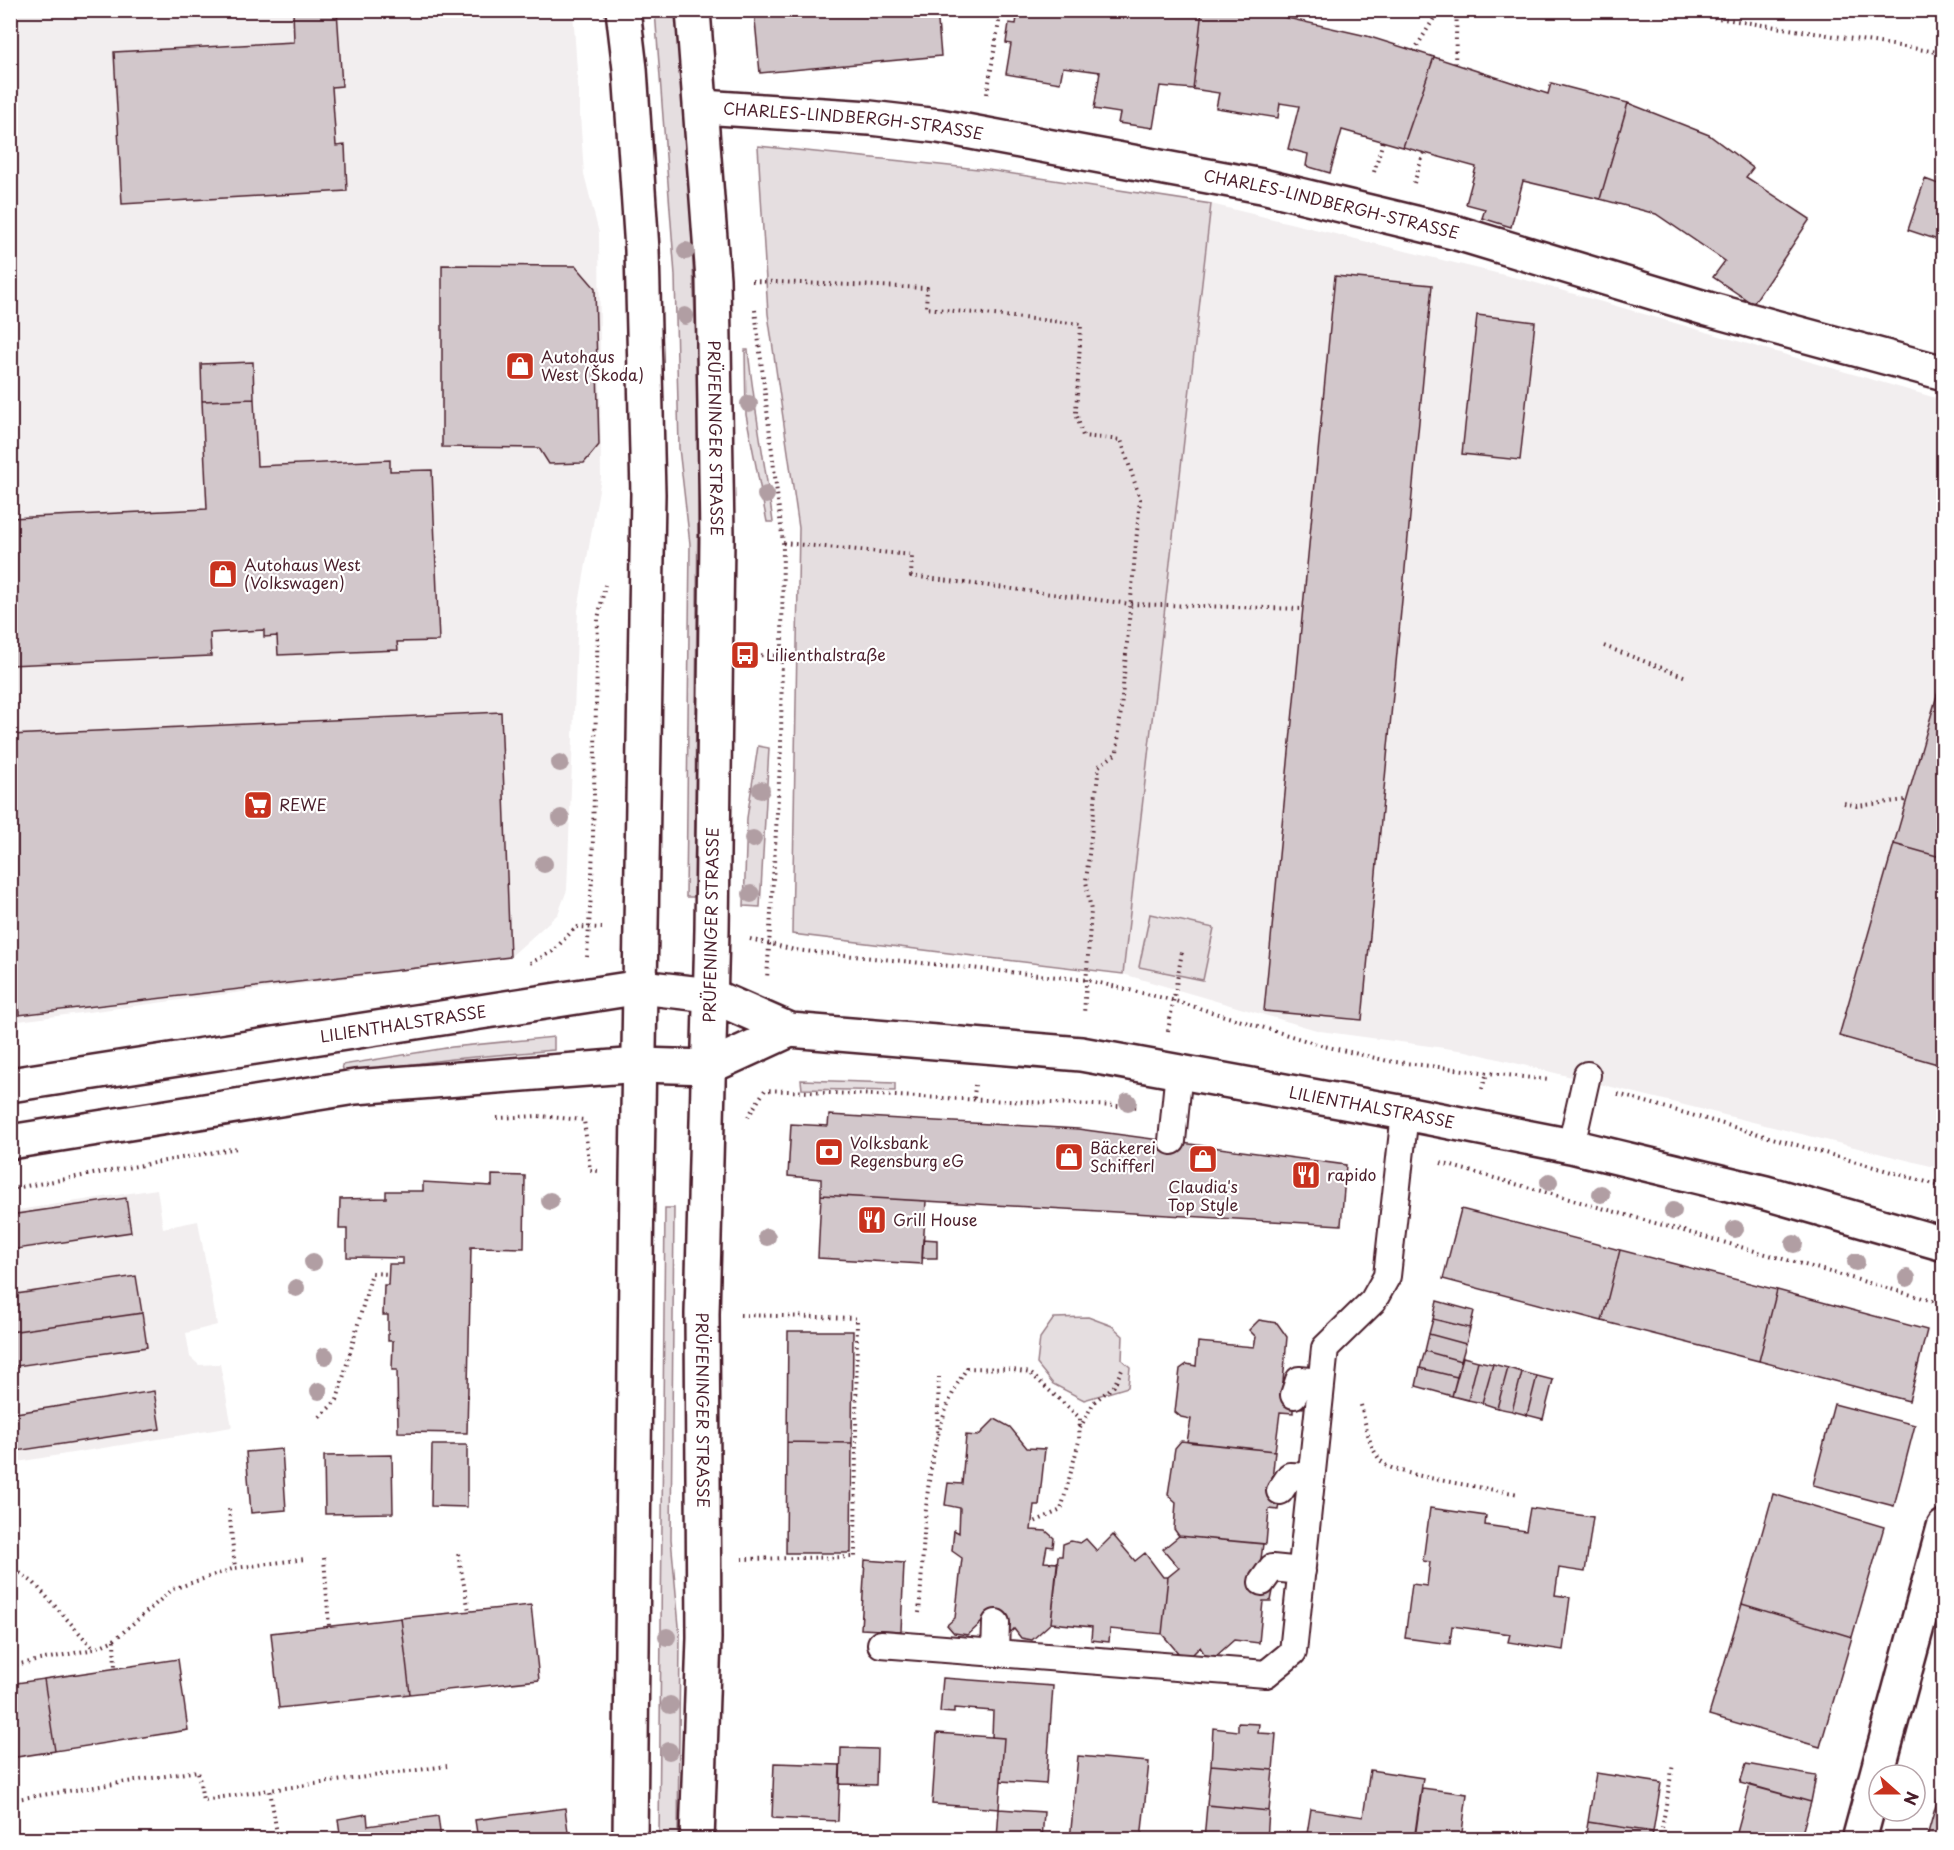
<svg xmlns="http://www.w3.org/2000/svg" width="1954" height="1850" font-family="'Playpen Sans',sans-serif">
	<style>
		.built { fill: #f2eeef }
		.green { fill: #e5dee0; stroke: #987e86; stroke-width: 1.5 }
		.building { fill: #d2c7cb; stroke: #4a1f2b; stroke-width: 1.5 }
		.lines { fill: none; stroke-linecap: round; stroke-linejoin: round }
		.lane-casing { stroke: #4a1f2b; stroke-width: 30 }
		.street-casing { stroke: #4a1f2b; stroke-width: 38 }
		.secondary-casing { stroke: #4a1f2b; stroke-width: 38 }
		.path { stroke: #4a1f2b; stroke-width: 4; stroke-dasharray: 1.5 4.5; stroke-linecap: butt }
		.lane { stroke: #fff; stroke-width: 26 }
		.street { stroke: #fff; stroke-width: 33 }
		.secondary { stroke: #fff; stroke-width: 33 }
		.tree { fill: #b19ea3 }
		.labels { text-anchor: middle; stroke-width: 4.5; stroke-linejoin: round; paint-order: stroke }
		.street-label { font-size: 16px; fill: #4a1f2b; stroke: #fff }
		.poi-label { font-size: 16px; fill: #4a1f2b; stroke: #fff; text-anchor: start }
	</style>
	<rect width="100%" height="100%" fill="#fff"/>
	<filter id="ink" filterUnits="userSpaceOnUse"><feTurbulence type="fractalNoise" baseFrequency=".0167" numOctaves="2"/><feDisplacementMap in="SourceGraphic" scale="12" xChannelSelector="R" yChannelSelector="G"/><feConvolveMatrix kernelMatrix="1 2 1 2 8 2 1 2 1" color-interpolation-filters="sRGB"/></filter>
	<g filter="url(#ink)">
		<path class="built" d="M10,11H573L584,174L599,233L601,478L578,610L567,890L558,914L510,957L11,1022Z
			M1211,204L1529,281L1943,400V1169L1466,1051L1320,1031L1123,974Z
			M157,1189L163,1228L198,1221L217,1325L186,1333L190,1357L199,1365L220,1364L232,1427L11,1463V1211Z"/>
		<path class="green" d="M655,11H674L676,20L689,167L699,415L694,897H686L690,544L679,448L675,275Z
			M758,146L988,170L1211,204L1123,974L792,934L799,528L768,314Z
			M745,350H748C754,408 765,464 773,522H767L746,415Z
			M758,746L769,748L760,907L744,906L747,818Z
			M1150,914L1214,928L1203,980L1139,967Z
			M554,1037V1050L452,1059L344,1073L342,1065L452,1047Z
			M801,1080L895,1083V1091L802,1089Z
			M665,1208H674L671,1539L680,1637L678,1840L659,1839Z
			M1088,1317L1112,1326L1123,1336L1122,1360L1130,1367L1128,1387L1084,1400L1053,1384L1037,1364L1040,1338L1054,1318Z"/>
		<path class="building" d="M293,10H337L342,86L332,87L336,146L345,145L347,191L122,204L114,52L294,42Z
			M754,10H937L941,56L760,73Z
			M1018,10H1202L1193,89L1160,86L1153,128L1118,123L1120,113L1094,109L1100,72L1063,67L1060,83L1006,74L1011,44L1006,43L1009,23L1016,24Z
			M1202,10L1261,12L1367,36L1434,57L1403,147L1342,130L1330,173L1306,166L1308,154L1288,149L1299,106L1280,103L1278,118L1216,108L1219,93L1193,89Z
			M1827,10H1873L1872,19Z
			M1434,57L1548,94L1551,83L1628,103L1600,199L1523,181L1511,227L1482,218L1485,209L1466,204L1476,167L1403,147Z
			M1628,103L1709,135L1753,168L1746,177L1810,219L1753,304L1713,277L1725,261L1656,214L1600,199Z
			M1925,179L1944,186V242L1908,230Z
			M442,265L576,266L595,288L599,445L584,463L549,464L539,448L442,447Z
			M1335,276L1432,285L1362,1020L1264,1011Z
			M1477,315L1535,322L1520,460L1462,454Z
			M253,362L254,399L202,401L201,364Z
			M254,399L257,466L390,460V471L432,470L439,641L397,642L398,650L278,655L277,636L264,637V630L210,633L211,656L10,665V518L207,509L202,401Z
			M1944,671V858L1894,844Z
			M501,712L510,957L19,1015L10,875V735Z
			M1894,844L1944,858V1056L1941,1065L1839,1036Z
			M829,1115L1078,1129L1346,1165L1341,1225L821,1195V1179L788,1176L791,1124L828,1126Z
			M492,1175L525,1176L524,1248L471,1247L467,1433L398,1432L397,1370H392L393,1341H388V1315H383L384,1285H388L389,1264H403V1258L347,1257V1229H339L340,1199L386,1198V1191H423V1182L492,1186Z
			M821,1195L926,1201L922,1264L818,1258Z
			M126,1198L131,1232L10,1250V1215Z
			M1461,1209L1620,1250L1602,1321L1443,1279Z
			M923,1239L937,1240V1258H922Z
			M1620,1250L1777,1290L1759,1361L1602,1321Z
			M136,1276L142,1313L10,1332V1295Z
			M1777,1290L1927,1330L1909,1401L1759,1361Z
			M1437,1301L1474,1311L1470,1328L1433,1319Z
			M142,1313L147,1347L10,1367V1332Z
			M1433,1319L1470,1328L1466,1344L1429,1334Z
			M1259,1320L1277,1323L1287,1337L1282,1393L1304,1396L1303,1408L1293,1407V1413L1280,1412L1275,1451L1187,1442L1191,1419L1181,1417L1175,1412L1180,1369L1187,1364L1196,1366L1198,1342L1254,1347L1256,1337L1249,1330Z
			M788,1331H853L852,1443L787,1442Z
			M1429,1334L1466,1344L1461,1361L1425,1351Z
			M1425,1351L1461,1361L1457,1377L1420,1368Z
			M1463,1357L1478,1361L1468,1400L1452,1396Z
			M1478,1361L1493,1364L1482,1403L1468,1400Z
			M1493,1364L1508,1368L1497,1408L1482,1403Z
			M1420,1368L1457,1377L1452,1396L1416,1386Z
			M1508,1368L1522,1372L1512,1411L1497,1408Z
			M1522,1372L1537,1376L1527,1415L1512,1411Z
			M1537,1376L1553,1380L1543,1419L1527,1415Z
			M154,1391L160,1429L10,1452V1414Z
			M1834,1404L1915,1425L1894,1506L1813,1485Z
			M995,1419L1010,1427L1027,1448L1045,1449L1039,1505H1034L1031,1530L1046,1531L1054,1538L1053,1547L1047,1546L1044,1562L1058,1563L1051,1623L1032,1640L1021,1638L1014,1629L1011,1632L1005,1625L982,1622L968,1635L954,1633L947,1625L955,1618L962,1558L952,1551L954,1530L959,1533L960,1508L945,1505L948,1483L962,1484L966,1435L978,1436Z
			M1181,1441L1275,1451L1271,1490L1288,1491L1287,1503L1279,1502L1278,1510L1269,1509L1266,1544L1179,1536L1174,1529L1176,1502L1168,1495L1175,1448Z
			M787,1442L852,1443L851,1553H786Z
			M432,1445H467V1507L431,1506Z
			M282,1449L286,1510L251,1513L246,1452Z
			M392,1455L393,1513L325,1514L324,1456Z
			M1773,1494L1884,1527L1852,1637L1742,1604Z
			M1430,1508L1486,1516L1485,1525L1526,1531L1530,1508L1593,1517L1585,1572L1559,1568L1555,1595L1570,1597L1563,1650L1508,1642L1510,1634L1452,1626L1450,1644L1405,1638L1412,1584L1427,1586L1430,1562L1423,1561Z
			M1113,1535L1135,1561L1145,1553L1163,1577H1168L1162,1634L1110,1629L1109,1642L1091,1640L1092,1627L1051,1623L1058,1556H1062L1063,1544L1071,1541L1080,1543L1086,1539L1097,1551Z
			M1179,1536L1263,1544L1258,1581L1265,1591H1273L1271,1601H1263L1259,1643L1234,1640L1215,1657L1205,1655L1200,1647L1191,1656L1180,1655L1162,1634L1168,1577L1179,1568L1163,1549Z
			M865,1560L904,1563L901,1631L861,1629Z
			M1742,1604L1852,1637L1820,1747L1709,1715Z
			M531,1605L539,1680L410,1694L401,1618Z
			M401,1618L410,1694L279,1708L271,1633Z
			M178,1659L188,1730L55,1751L44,1679Z
			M943,1678L1053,1686L1046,1784L1001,1781L1004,1738L992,1737L993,1711L954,1708V1713L940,1712Z
			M44,1679L55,1751L10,1758V1684Z
			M1238,1723L1259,1724L1258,1733L1276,1734L1273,1770L1211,1765L1213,1728L1238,1731Z
			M937,1733L1004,1738L999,1809L932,1804Z
			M841,1748L877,1749L876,1785L840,1784Z
			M1078,1756L1149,1762L1141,1840H1070Z
			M774,1763L840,1765L838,1821L772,1818Z
			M1746,1764L1816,1776L1811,1802L1740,1783Z
			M1211,1765L1273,1770L1269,1811L1207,1805Z
			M1370,1770L1423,1778L1414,1840H1306L1311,1809L1363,1817Z
			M1596,1773L1661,1783L1653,1832L1588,1822Z
			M1750,1785L1811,1802L1800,1840H1735Z
			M1422,1788L1467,1794L1461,1840L1415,1838Z
			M1938,1798L1944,1800V1840H1926Z
			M1207,1805L1269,1811L1267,1840H1204Z
			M565,1808L569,1840H478L475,1820Z
			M999,1809L1044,1812L1042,1840H997Z
			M367,1814L368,1826L438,1816L441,1840H341L338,1819Z
			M1588,1822L1653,1832L1651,1840H1585Z"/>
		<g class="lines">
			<g class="lane-casing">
				<path id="lane" d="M1172,1141L1179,1070
					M1571,1146L1587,1075
					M1294,1395L1299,1380L1321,1382
					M1280,1491L1290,1476L1311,1477
					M1262,1582L1272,1568L1302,1571
					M881,1644L1266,1674L1293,1652L1325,1348L1373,1301L1387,1276L1405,1113
					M995,1652L996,1623"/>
			</g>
			<g class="street-casing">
				<g id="street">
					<path id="s1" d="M702,107L870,118L939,126L1262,186L1457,233L1708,309L1944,373"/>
					<path d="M1859,1840L1944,1527"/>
				</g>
			</g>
			<g class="secondary-casing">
				<g id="secondary">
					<path d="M623,10L630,69L642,250L648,494L637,1174L630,1840"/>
					<path id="s2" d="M693,10L713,279L717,538L712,930L702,1314L704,1638L697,1840"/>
					<path id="s3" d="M10,1085L641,987L710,995L790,1030L1081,1054L1405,1113L1571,1146L1766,1193L1944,1244"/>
					<path d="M10,1142L355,1087L639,1065L709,1067L790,1030"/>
				</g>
			</g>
			<path class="path" d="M1666,10L1944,53
				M1414,51L1439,10
				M1455,64L1457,10
				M987,94L1001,10
				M1374,172L1383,141
				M1414,183L1424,152
				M752,281L927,288L926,308L1081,324L1076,413L1083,436L1121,440L1140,499L1117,753L1099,766L1086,881L1091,911L1084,1014
				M755,310L783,543L781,748L767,979
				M783,543L912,555L911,576L1130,604L1303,609
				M1604,646L1686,677
				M755,655L782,656
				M1844,803L1857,806L1906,800
				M750,939L795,950L1087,980L1172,1000L1324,1046L1388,1061L1549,1080
				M587,957L592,879L598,619L605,585
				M530,963L552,952L576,927L602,928
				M1168,1031L1182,952
				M1482,1089L1487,1073
				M1618,1094L1944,1187
				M974,1098L975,1085
				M748,1117L765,1090L1139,1107
				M497,1118L538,1116L584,1120L590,1170L598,1171
				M1441,1163L1944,1304
				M10,1189L237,1148
				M740,1315L857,1318L855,1557L742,1559
				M1361,1405C1366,1424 1368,1449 1384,1464C1397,1475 1497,1490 1519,1494
				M320,1417L337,1400L372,1273L389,1274
				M1080,1428L1094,1402L1114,1386L1122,1369
				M937,1438L939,1377
				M229,1509L235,1568
				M458,1554L469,1611
				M324,1558L329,1626
				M10,1566L34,1583L94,1649
				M919,1613C926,1533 921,1437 967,1368L1008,1369L1030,1373L1080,1418L1079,1441L1061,1510L1032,1523
				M114,1640L115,1668
				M10,1666L94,1649L114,1640L173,1589L235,1568L305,1559
				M10,1800L198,1771L203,1800L270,1790
				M278,1840L270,1790L447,1766
				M1660,1840L1673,1764"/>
			<use href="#lane" class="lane"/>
			<use href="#street" class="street"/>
			<use href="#secondary" class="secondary"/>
		</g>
		<g class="tree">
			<circle cx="686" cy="251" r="9"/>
			<circle cx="685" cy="316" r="9"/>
			<circle cx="749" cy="404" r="9"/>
			<circle cx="766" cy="495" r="9"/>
			<circle cx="560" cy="763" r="9"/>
			<circle cx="761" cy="790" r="9"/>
			<circle cx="561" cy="818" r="9"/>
			<circle cx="753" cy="839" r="9"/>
			<circle cx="544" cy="864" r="9"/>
			<circle cx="751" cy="894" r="9"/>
			<circle cx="1128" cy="1102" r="9"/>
			<circle cx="1549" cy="1182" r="9"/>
			<circle cx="1601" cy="1194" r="9"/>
			<circle cx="550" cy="1201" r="9"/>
			<circle cx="1673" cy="1211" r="9"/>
			<circle cx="1735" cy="1229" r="9"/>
			<circle cx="767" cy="1237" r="9"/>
			<circle cx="1794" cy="1244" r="9"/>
			<circle cx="313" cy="1262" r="9"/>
			<circle cx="1856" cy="1262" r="9"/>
			<circle cx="1907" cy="1278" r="9"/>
			<circle cx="296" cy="1288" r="9"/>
			<circle cx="325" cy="1356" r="9"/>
			<circle cx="319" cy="1391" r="9"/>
			<circle cx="667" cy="1637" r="9"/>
			<circle cx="670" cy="1705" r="9"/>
			<circle cx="669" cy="1751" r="9"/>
		</g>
	</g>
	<defs>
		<g id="shop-square" transform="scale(1.5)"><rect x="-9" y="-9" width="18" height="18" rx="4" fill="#c8321e" stroke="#fff"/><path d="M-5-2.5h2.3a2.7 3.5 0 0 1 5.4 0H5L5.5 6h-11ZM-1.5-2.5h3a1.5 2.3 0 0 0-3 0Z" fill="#fff"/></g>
		<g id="bus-square" transform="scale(1.5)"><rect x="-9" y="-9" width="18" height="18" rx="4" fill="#c8321e" stroke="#fff"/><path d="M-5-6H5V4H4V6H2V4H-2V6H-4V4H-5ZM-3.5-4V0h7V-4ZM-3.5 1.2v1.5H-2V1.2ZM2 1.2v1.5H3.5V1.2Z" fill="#fff"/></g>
		<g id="supermarket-square" transform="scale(1.5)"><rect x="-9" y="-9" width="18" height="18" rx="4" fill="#c8321e" stroke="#fff"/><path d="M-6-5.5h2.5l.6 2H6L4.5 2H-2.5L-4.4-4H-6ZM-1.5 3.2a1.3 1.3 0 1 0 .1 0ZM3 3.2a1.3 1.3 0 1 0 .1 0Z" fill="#fff"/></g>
		<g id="bank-square" transform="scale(1.5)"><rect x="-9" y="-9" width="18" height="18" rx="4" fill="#c8321e" stroke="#fff"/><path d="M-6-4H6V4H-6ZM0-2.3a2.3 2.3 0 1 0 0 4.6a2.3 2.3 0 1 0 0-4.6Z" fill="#fff"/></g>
		<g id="restaurant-square" transform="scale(1.5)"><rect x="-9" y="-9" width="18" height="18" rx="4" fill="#c8321e" stroke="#fff"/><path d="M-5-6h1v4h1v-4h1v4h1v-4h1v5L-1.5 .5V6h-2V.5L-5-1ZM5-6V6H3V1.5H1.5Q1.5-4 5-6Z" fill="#fff"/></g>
	</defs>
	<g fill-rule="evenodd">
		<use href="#shop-square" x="520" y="366"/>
		<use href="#shop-square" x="223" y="574"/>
		<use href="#bus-square" x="745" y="655"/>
		<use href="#supermarket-square" x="258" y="805"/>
		<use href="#bank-square" x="829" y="1152"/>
		<use href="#shop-square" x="1069" y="1157"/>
		<use href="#shop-square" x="1203" y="1159"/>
		<use href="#restaurant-square" x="1306" y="1175"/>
		<use href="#restaurant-square" x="872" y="1220"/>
	</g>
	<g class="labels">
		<g class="street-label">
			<text dy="6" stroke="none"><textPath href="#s1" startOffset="152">CHARLES-LINDBERGH-STRASSE</textPath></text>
			<text dy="6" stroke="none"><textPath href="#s1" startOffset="638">CHARLES-LINDBERGH-STRASSE</textPath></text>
			<text dy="6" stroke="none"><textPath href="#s2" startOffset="429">PRÜFENINGER STRASSE</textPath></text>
			<text transform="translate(711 925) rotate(-89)" y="6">PRÜFENINGER STRASSE</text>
			<text dy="6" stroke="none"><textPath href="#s3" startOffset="398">LILIENTHALSTRASSE</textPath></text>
			<text dy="6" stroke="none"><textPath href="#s3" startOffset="1383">LILIENTHALSTRASSE</textPath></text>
			<text dy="6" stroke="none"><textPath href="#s2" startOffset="1401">PRÜFENINGER STRASSE</textPath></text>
		</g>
		<g class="poi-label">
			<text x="541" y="363">Autohaus<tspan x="541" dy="18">West (Škoda)</tspan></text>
			<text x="244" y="571">Autohaus West<tspan x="244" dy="18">(Volkswagen)</tspan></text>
			<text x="766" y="661">Lilienthalstraße</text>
			<text x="279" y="811">REWE</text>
			<text x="850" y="1149">Volksbank<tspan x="850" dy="18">Regensburg eG</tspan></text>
			<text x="1090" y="1154">Bäckerei<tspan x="1090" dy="18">Schifferl</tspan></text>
			<text x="1327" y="1181">rapido</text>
			<text x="1203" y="1193" text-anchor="middle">Claudia's<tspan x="1203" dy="18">Top Style</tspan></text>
			<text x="893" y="1226">Grill House</text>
		</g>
	</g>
	<rect width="1954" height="1850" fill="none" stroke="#fff" stroke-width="36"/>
	<rect x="18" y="18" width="1918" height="1814" fill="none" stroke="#4a1f2b" stroke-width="2" filter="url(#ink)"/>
	<g transform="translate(1897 1793) rotate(111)"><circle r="28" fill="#ffffff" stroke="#b7a5aa" stroke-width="1.5"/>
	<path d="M0-4.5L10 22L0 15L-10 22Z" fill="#c8321e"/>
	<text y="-9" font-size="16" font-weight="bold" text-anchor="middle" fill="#4a1f2b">N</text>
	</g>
</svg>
